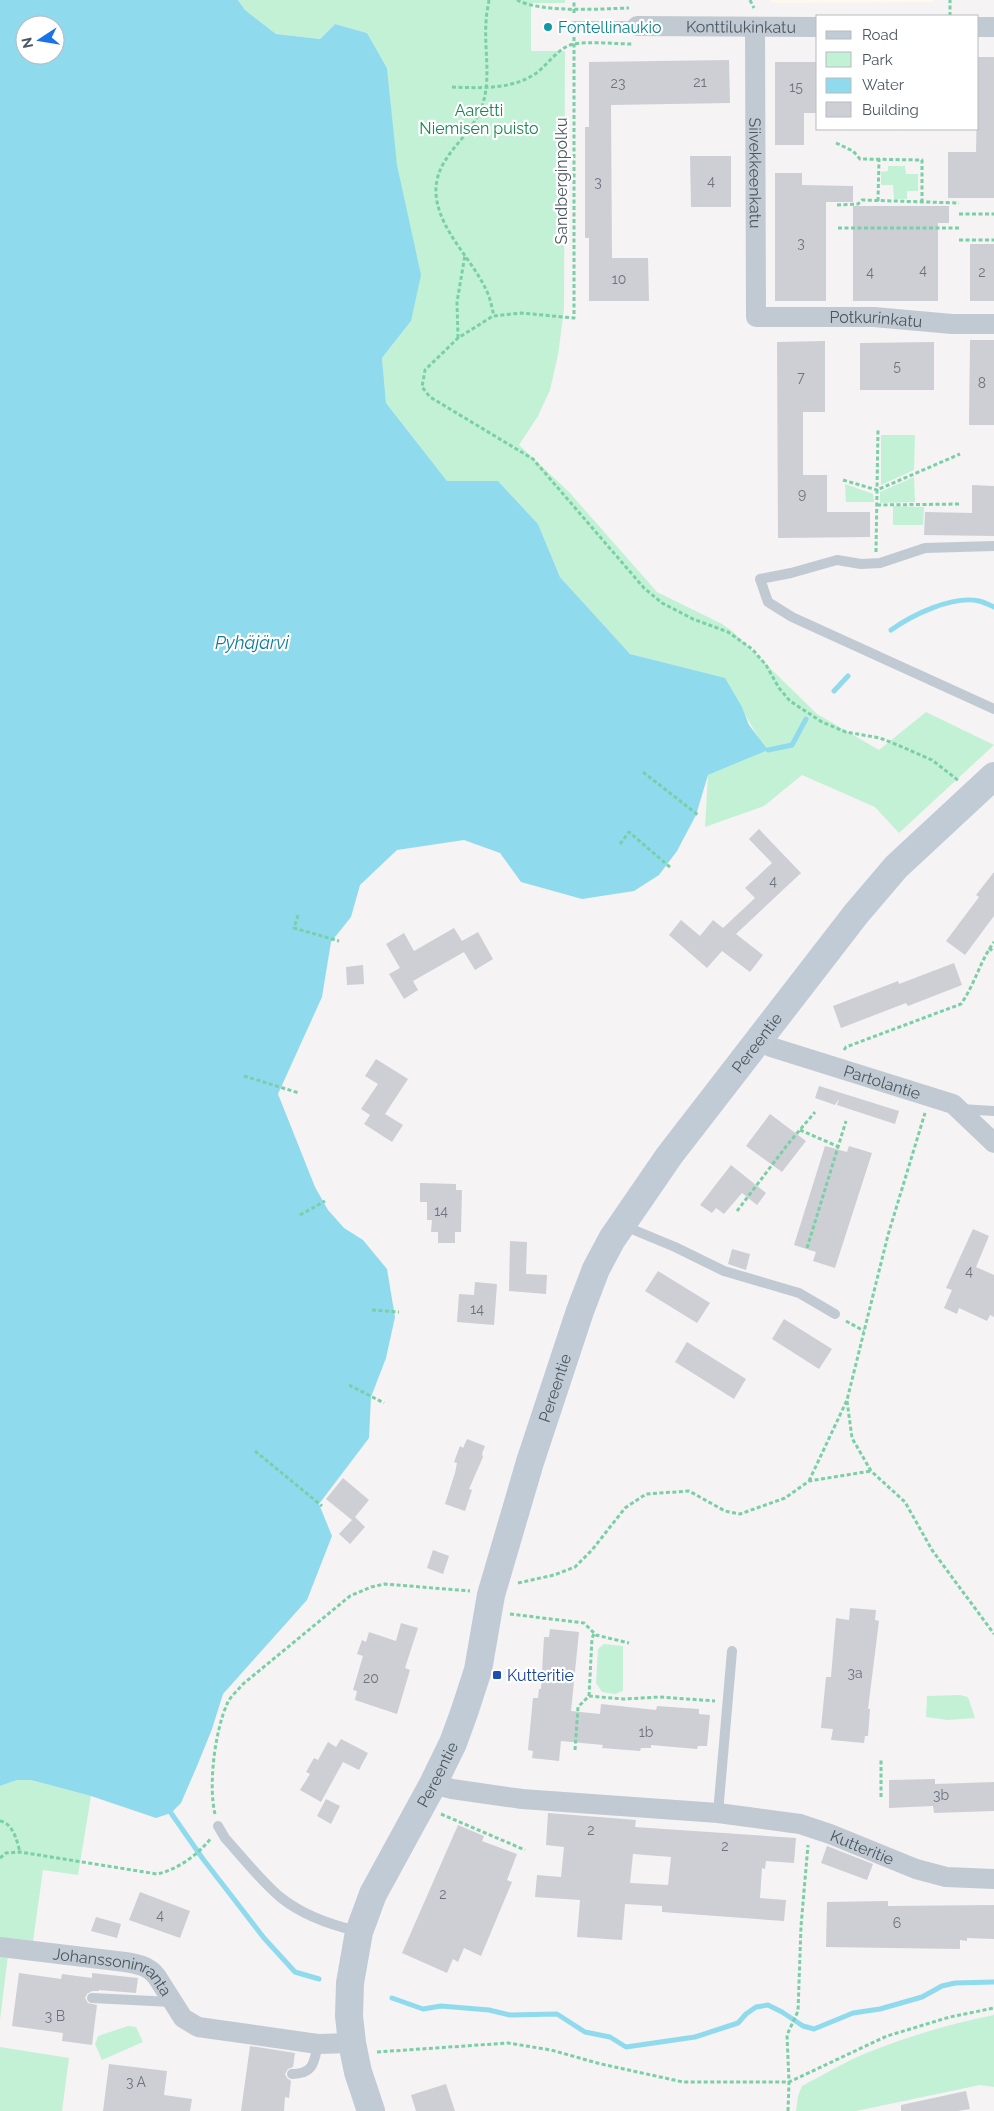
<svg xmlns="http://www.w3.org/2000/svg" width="994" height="2111" font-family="Raleway,sans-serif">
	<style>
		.commercial { fill: #fdf9ef }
		.green { fill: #c3f1d5 }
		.water { fill: #90daee; fill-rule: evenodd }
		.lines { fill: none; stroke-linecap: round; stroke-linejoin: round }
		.stream { stroke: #90daee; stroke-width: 5 }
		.building { fill: #cdcfd5; fill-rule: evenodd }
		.path { stroke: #7ad0a6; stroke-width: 3; stroke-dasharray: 4 2.5; stroke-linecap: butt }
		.lane { stroke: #c1cad2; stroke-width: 10 }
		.street { stroke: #c1cad2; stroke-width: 20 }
		.secondary { stroke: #c1cbd6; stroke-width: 28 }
		.culture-dot { fill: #0f9aa8; stroke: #fff; stroke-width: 2 }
		.transit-dot { fill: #1a4fb4; stroke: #fff; stroke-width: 2 }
		.labels { text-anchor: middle; stroke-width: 4.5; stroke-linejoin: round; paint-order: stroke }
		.number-label { font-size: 14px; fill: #6b747e }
		.culture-label { font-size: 16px; fill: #0d838f; stroke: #fff; text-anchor: start }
		.street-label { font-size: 16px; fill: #4a5661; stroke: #fff }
		.park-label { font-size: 16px; fill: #17864f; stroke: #fff }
		.transit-label { font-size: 16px; fill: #164399; stroke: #fff; text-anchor: start }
		.water-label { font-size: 18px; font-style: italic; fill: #0c7c9b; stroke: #fff }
	</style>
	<rect width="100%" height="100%" fill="#f5f3f3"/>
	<path class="commercial" d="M771,0H934V2L771,3Z"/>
	<path class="green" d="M238,0H565V3H531V51H565L564,309L558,355L550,390L538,416L519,445L569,492L657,592L722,624L732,631L817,714L879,750L926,712L994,745L899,833L875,807L802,775L764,806L705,827L708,775L767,750C751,727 739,703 725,679L630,654L560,577L538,524L498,481H447L386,403L382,358L411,321L387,68L367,33L335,24L320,39L276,34L245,10Z
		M888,166H905L906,174H918V191H907V199H894L893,185H881V172L888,171Z
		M881,435H915L914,470L881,485Z
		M914,477L915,502L880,503V492Z
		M845,484L873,494L874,502H846Z
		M893,506L924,507L923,525H893Z
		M604,1644L623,1646V1691L615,1694L602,1692L596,1683L598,1649Z
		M960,1695L968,1697L975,1718L948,1720L926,1717L927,1696Z
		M17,1780H31L91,1796L78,1875L43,1870L33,1941L10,1939L0,2020V1786Z
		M994,2015V2087L980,2085L856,2111H796L798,2096L802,2086C823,2075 843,2063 864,2054C906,2037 949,2024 994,2015Z
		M128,2026L136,2027L143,2042L102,2060L95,2044L98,2036Z
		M0,2047L69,2058L62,2111H0Z"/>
	<path class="water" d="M0,0H238L245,10L276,34L320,39L335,24L367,33L387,68L397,165L421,275L411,321L382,358L386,403L447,481H498L538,524L560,577L630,654L725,678L742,707L749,725L768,750L708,775L696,815L677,851L659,875L634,891L582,899L521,882L500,853L464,840L397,850L360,885L351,917L331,942L322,997L278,1094L315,1187L328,1210L344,1228L363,1240L387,1269L395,1317L386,1358L371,1397L369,1438L319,1504L332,1536L307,1600L223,1694L212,1729L197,1766L181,1803L171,1813L156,1818L91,1796L31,1780H17L0,1786ZM25,25H55V55H25Z"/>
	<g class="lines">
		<path class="stream" d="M891,630C912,615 953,595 979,601C984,602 989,605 994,607
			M834,691L848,676
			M768,750L792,745L806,719
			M171,1813L203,1859L264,1938L295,1972L319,1979
			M392,1998L423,2009L441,2006L489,2010L510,2015L557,2014L585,2032L610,2037L626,2047L695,2037L738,2023L746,2014L756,2007L768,2005L782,2012L803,2026L814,2029L853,2013L880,2009L922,1997L942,1986L955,1983L994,1982"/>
	</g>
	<path class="building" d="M978,57H994V198H948V152H976Z
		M729,60L730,103L611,105L612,258H648L649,301H589V238H585V127H589V62Z
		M775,62H818V113H804V145H775Z
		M690,156H731V207H691Z
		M775,173H802V185L853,186V202H826V301H775Z
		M853,206H949V223H938V301H853Z
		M970,244H994V301H970Z
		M970,340H994V425H969Z
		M825,341V412H803V475H827V512H870V537L778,538L777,342Z
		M934,342V390H860V343Z
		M972,485L994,486V536L924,535L925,512L972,513Z
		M759,829L801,873L736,934L763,955L750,972L722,951L707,968L669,935L681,920L700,936L713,920L723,928L755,898L745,888L772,863L749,839Z
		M994,872V916L965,955L946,941L979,897L976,895Z
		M454,928L462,941L478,932L493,959L475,970L464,952L413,981L418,990L404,999L389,974L400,968L386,944L404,933L414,951Z
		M954,963L962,985L908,1006L906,1003L841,1028L833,1006L898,981L899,984Z
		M363,965L364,984L347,985L346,967Z
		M376,1059L408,1079L385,1114L403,1125L392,1142L364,1124L370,1115L361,1109L378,1084L365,1076Z
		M819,1086L899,1111L895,1124L837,1105L839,1099L835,1105L815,1098Z
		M770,1114L806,1141L782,1172L746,1146Z
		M825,1146L847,1152L849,1146L872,1153L835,1268L813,1261L816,1252L794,1245Z
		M731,1165L766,1193L757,1205L742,1193L724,1214L716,1208L712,1213L700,1205Z
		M420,1183L456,1184V1190H462L461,1232H455V1243H438V1232H431L432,1220H427V1202H420Z
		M973,1229L989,1236L976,1267L994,1275V1317L990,1315L987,1321L959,1308L957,1314L944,1308L952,1290L946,1288Z
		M510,1241L527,1242L526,1274L547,1275L546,1294L509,1291Z
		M732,1249L750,1254L746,1270L728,1264Z
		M658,1271L710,1303L697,1323L645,1291Z
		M475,1282L497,1284L494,1325L457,1322L459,1294L474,1295Z
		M784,1319L832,1349L819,1369L772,1339Z
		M687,1342L746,1379L734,1399L675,1362Z
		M467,1439L485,1446L482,1454L483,1457L469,1489L472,1490L465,1511L445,1504L455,1473L457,1463L454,1462L460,1446L463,1448Z
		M343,1478L369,1500L355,1517L365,1527L350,1544L339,1534L352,1520L326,1499Z
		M433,1550L449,1556L443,1574L427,1568Z
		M850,1608L876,1610L875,1620L879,1621L868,1709H870L868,1736H865L864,1743L831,1740L833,1729L821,1728L826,1677H831L836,1618L849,1620Z
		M401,1623L418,1628L405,1668L410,1670L397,1714L355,1700L357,1691L353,1690L363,1656L357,1654L362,1640L366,1642L369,1632L396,1641Z
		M550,1629L579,1632L571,1711L600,1714L601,1704L656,1710L657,1706L699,1709V1714L710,1715L707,1746H698L697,1749L651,1745V1748H641L640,1751L602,1748L603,1745L561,1741L559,1761L532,1758L533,1751L528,1750L533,1698H538L539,1689H541L544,1637H549Z
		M341,1739L368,1753L359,1770L343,1762L321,1802L300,1790L310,1774L306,1772L314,1758L318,1760L328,1742L336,1747Z
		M935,1779V1784L994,1782V1811L934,1813L933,1806L889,1808V1780Z
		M326,1799L340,1806L331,1824L317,1816Z
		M548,1813L636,1820L635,1827L796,1838L794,1863L766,1861L765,1869L762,1868L760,1898L786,1900L784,1921L662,1912V1906L625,1904L622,1940L577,1937L580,1900L535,1897L537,1875L561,1877L564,1847L546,1845ZM633,1854L671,1857L668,1885L630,1883Z
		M458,1825L484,1836L482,1841L517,1854L507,1880L512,1882L481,1956L464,1948L458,1962L453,1959L447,1973L402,1953Z
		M827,1846L873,1864L867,1880L821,1863Z
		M140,1892L190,1911L180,1938L129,1920Z
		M888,1901V1906L994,1905V1939L967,1938V1941L960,1940V1949L826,1947L827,1902Z
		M96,1917L121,1924L117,1938L91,1931Z
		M19,1973L61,1979L62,1974L92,1978V1973L138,1978L136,1993L99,1990V1991H92L87,1994L85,1998L88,2003L97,2005L92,2045L62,2041L63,2033L12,2026Z
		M250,2046L295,2053L293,2067L288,2069L285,2074L287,2078L291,2081L289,2098L285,2097L284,2111H241Z
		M109,2064L167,2071L164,2095L192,2099L190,2111H103Z
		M446,2084L455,2111H416L411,2095Z
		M966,2091L970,2109L958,2111H901V2105Z"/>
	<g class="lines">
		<path class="path" d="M489,0C488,7 486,15 486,23C484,51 492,81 481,109C468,141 434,157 436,194C439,232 474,260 488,294C491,301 492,309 494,316
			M517,0C542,13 600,9 629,8
			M750,0L754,8
			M574,13V0
			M950,16V0
			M574,37V318L521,313L493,316L458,338L425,370L422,387L430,397L533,459L644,588L662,603L693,619L728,632L752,649L766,665L779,688L790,701L822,722L846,732L880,738L900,746L932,760L959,781
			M452,87C480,88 510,90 535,74C548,65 558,47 574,44C589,41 616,44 632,44
			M836,143L853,151L860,159L922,160V202
			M878,201L879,159
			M837,205L858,204L862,200L959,203
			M959,214H994
			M838,228H959
			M959,240H994
			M458,338L457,302L465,255
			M843,480L877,490L878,430
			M877,505L961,504
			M876,552L877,490L960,454
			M643,772L698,815
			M620,844L629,832L671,868
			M298,915L294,928L339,941
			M989,948L994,952
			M844,1050L846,1047L961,1004C975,984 980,961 994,942
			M244,1076L299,1093
			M800,1130L839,1147
			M737,1211L788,1144L815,1112
			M300,1215L325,1201
			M807,1248L846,1121
			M372,1310L399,1312
			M846,1321L864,1331
			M349,1385L384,1403
			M847,1401L852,1438L871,1471L905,1502L932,1550L994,1634
			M255,1451L322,1506
			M809,1481L847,1400L888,1235L925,1113
			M518,1583L554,1575L575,1567L592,1550L625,1508L646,1494L689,1491L725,1511L740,1514L785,1498L809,1481L871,1471
			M510,1614L584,1623L596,1635L629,1643
			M589,1696L592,1638L594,1634
			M575,1750L578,1707L589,1696L623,1699L660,1697L715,1701
			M881,1797V1759
			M215,1814C208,1785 215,1729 228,1702C231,1696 238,1690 243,1684L350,1596L371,1587L385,1584L470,1591
			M441,1814L525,1850
			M0,1821C13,1823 17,1841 20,1852
			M0,1858L6,1853L20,1852L157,1874C177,1870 199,1854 211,1838
			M377,2052L508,2043L551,2050L601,2064L683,2082H789L887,2036L950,2017L994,2008
			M788,2111L789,2082L787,2035L798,2011L801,1926L808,1845"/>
		<path class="lane" d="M574,26H637
			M994,546L925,548L880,563L861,564L837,560L791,573L760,579L768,602L792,617L994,709
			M960,1109L994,1111
			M622,1225L675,1247L724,1271L799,1293L835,1314
			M718,1813L732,1651
			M218,1826L225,1838C243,1858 260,1880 280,1897C301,1914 331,1925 357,1931
			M92,1998L172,2002
			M292,2074C314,2074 314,2062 318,2044"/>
		<g class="street">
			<path id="s1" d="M637,26L818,27"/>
			<path d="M978,27H994"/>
			<path id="s2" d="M755,28L756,317H874L952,324H994"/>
			<path id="s3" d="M762,1037L771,1047L953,1104L994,1143"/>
			<path id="s4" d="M433,1784L452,1789L522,1799L718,1813L800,1824L830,1834L916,1869L946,1877L994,1879"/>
			<path id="s5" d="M0,1947L125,1962C138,1964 149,1966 157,1977L183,2018L198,2027L318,2044L352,2043"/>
		</g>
		<path class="secondary" id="s6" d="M371,2111L358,2072L352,2043L349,2016L350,1983L359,1932L373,1894L433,1784L453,1743L464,1713L478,1670L491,1595L530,1462L580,1311L596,1269L612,1239L669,1156L856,914L896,867L994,776"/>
	</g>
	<circle class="culture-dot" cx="548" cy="27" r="5"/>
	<rect class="transit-dot" x="492" y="1670" width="10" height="10" rx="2.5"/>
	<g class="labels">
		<g class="number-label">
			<text x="700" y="87">21</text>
			<text x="618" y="88">23</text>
			<text x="796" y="92">15</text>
			<text x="711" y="186">4</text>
			<text x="598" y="187">3</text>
			<text x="801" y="248">3</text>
			<text x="923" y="275">4</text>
			<text x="870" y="277">4</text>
			<text x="982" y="277">2</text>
			<text x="619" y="284">10</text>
			<text x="897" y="371">5</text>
			<text x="801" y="382">7</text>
			<text x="982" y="388">8</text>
			<text x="802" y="499">9</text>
			<text x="773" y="886">4</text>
			<text x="441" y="1216">14</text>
			<text x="969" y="1276">4</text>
			<text x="477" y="1314">14</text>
			<text x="855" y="1678">3a</text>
			<text x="371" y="1683">20</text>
			<text x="646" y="1737">1b</text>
			<text x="941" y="1800">3b</text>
			<text x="591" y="1835">2</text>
			<text x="725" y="1851">2</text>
			<text x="443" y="1899">2</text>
			<text x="160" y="1920">4</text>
			<text x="897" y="1928">6</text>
			<text x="55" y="2021">3 B</text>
			<text x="136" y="2087">3 A</text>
		</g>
		<g class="culture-label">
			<text x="558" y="33">Fontellinaukio</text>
		</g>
		<g class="street-label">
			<text dy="6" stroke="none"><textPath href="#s1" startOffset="104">Konttilukinkatu</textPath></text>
			<text dy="6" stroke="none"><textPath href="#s2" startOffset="145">Siivekkeenkatu</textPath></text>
			<text transform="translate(561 181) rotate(-90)" y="6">Sandberginpolku</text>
			<text dy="6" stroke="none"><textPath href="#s2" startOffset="409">Potkurinkatu</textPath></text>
			<text dy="6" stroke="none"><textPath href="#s6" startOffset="1168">Pereentie</textPath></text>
			<text dy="6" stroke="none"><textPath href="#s3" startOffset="130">Partolantie</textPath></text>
			<text dy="6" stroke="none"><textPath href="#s6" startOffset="764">Pereentie</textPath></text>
			<text dy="6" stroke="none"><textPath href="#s6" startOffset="359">Pereentie</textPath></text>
			<text dy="6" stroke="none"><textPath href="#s4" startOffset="436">Kutteritie</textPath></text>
			<text dy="6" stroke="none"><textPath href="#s5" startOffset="118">Johanssoninranta</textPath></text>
		</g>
		<g class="park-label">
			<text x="479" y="116">Aaretti<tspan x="479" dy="18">Niemisen puisto</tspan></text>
		</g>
		<g class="transit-label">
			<text x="507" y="1681">Kutteritie</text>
		</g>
		<g class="water-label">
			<text x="252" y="649">Pyhäjärvi</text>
		</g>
	</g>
	<rect x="816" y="15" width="162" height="115" fill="#ffffff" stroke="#b7bbc0"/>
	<rect x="826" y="31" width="25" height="8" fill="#c1cbd6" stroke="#b7bbc0"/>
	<text x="862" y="40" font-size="15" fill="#4a5661">Road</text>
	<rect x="826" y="52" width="25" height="15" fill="#c3f1d5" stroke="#b7bbc0"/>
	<text x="862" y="65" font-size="15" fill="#4a5661">Park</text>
	<rect x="826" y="78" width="25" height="15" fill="#90daee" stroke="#b7bbc0"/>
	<text x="862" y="90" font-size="15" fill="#4a5661">Water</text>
	<rect x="826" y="102" width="25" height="15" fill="#cdcfd5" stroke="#b7bbc0"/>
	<text x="862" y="115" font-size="15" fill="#4a5661">Building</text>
	<g transform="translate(40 40) rotate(258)"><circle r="24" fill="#ffffff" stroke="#b7bbc0"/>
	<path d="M0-4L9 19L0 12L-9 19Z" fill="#1a73e8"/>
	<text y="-8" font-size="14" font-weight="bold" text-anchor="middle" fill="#4a5661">N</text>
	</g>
</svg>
